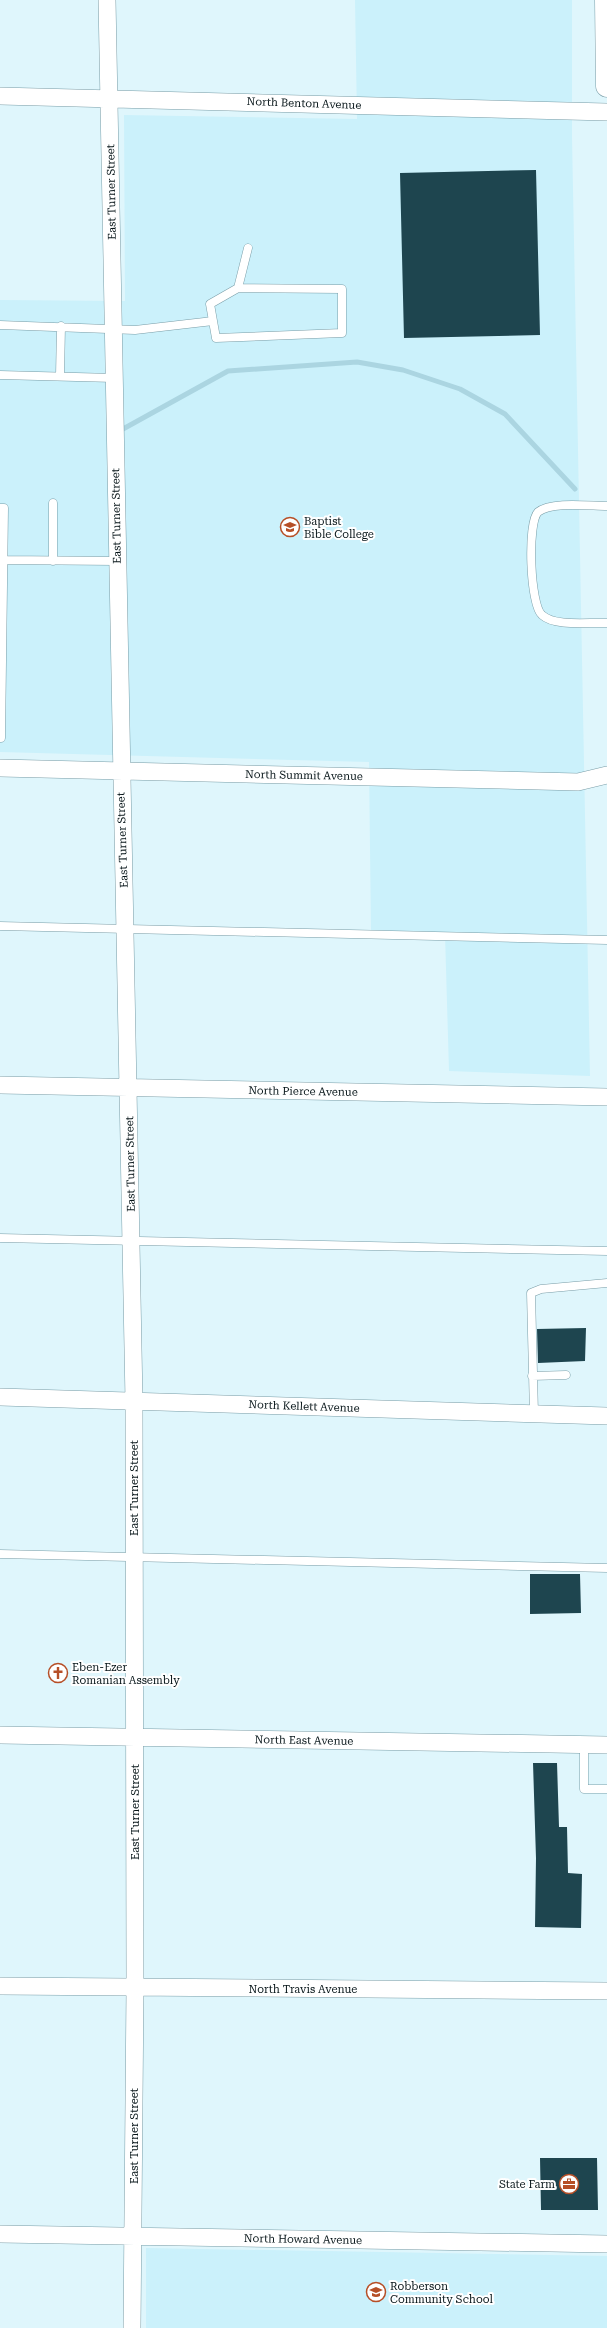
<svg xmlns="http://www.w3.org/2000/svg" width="607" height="2328" font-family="'Roboto Serif',serif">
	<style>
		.built { fill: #cbf1fb }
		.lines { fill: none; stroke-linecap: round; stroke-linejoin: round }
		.stream { stroke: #abd5e1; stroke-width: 5 }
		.building { fill: #1e454f }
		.service-casing { stroke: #799da7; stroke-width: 9 }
		.minor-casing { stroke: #799da7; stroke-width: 18 }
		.primary-casing { stroke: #799da7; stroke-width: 23 }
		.service { stroke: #fff; stroke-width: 8 }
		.minor { stroke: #fff; stroke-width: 17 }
		.primary { stroke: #fff; stroke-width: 22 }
		.labels { text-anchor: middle; stroke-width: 4; stroke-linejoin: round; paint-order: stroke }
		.street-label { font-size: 11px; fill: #061418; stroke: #fff }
		.poi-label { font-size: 11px; fill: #061418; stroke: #fff; text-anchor: start }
	</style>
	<rect width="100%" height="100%" fill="#dff6fc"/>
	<path class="built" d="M355,0H572V137L590,1076L449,1071L445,934L371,933L369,762L0,752V300L125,301L124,115L357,119Z
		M146,2248L607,2256V2328H146Z"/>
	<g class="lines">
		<path class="stream" d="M123,429L228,371L357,362L403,370L460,389L505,414L575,489"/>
	</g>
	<path class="building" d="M536,170L540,335L404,338L400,173Z
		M586,1328L585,1361L538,1363L537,1329Z
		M530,1574H580L581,1613L530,1614Z
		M533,1763H557L559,1827H567L568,1873L582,1874L581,1928L535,1927L536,1858Z
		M540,2158H597L598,2210H541Z"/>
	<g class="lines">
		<g class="service-casing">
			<path id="service" d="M238,288L342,289V333L216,338L210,304Z
				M238,288L248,248
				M0,325L135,330L213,321
				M0,375L114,378
				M60,376L61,326
				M607,506C590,506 551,501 538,512C527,523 530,605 542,615C555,627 589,622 607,623
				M0,508H4L1,738
				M3,560L117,561
				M53,561V503
				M0,926L607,940
				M0,1238L607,1251
				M532,1376L566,1375
				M534,1414L531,1293L541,1289L607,1283
				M0,1554L607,1568
				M584,1745V1789H607"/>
		</g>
		<g class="minor-casing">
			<path id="minor" d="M107,0L134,1400L135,1988L132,2328
				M0,96L607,112
				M0,768L578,782L607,775
				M0,1085L607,1097
				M0,1397L607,1416
				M0,1735L607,1745
				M0,1986L607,1991
				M0,2234L607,2244"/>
		</g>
		<g class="primary-casing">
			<path id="primary" d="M606,0L607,86"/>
		</g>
		<use href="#service" class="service"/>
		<use href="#minor" class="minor"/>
		<use href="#primary" class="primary"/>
	</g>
	<defs>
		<g id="university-ring" transform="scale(1)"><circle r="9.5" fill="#fff" stroke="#b64f27" stroke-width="1.5"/><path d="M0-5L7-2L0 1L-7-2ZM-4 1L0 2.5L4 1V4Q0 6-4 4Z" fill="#b64f27"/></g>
		<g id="church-ring" transform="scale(1)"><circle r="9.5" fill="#fff" stroke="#b64f27" stroke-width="1.5"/><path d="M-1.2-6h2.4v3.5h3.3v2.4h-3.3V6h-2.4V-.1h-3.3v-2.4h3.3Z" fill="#b64f27"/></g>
		<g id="office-ring" transform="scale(1)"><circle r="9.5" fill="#fff" stroke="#b64f27" stroke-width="1.5"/><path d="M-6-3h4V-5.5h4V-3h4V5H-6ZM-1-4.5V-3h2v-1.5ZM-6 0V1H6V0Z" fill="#b64f27"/></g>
		<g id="school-ring" transform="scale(1)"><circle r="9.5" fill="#fff" stroke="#b64f27" stroke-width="1.5"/><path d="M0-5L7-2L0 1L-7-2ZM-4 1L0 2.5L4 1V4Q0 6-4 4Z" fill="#b64f27"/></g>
	</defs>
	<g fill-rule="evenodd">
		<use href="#university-ring" x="290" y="527"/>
		<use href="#church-ring" x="58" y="1673"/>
		<use href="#office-ring" x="569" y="2184"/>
		<use href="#school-ring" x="376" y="2292"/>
	</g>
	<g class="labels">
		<g class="street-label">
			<text transform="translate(304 103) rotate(2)" y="4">North Benton Avenue</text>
			<text transform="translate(111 192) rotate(-91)" y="4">East Turner Street</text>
			<text transform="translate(116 516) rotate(-91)" y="4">East Turner Street</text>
			<text transform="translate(304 775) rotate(1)" y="4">North Summit Avenue</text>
			<text transform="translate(122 840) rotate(-92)" y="4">East Turner Street</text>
			<text transform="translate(303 1091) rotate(1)" y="4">North Pierce Avenue</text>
			<text transform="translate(130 1164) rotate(-91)" y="4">East Turner Street</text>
			<text transform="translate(304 1406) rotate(2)" y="4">North Kellett Avenue</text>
			<text transform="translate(134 1488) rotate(-90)" y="4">East Turner Street</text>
			<text transform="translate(304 1740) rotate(1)" y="4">North East Avenue</text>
			<text transform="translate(135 1812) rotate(-90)" y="4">East Turner Street</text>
			<text x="303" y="1993">North Travis Avenue</text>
			<text transform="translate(134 2136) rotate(-90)" y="4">East Turner Street</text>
			<text transform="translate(303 2239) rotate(1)" y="4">North Howard Avenue</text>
		</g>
		<g class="poi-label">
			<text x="304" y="525">Baptist<tspan x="304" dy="13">Bible College</tspan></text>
			<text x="72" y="1671">Eben-Ezer<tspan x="72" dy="13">Romanian Assembly</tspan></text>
			<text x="555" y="2188" text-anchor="end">State Farm</text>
			<text x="390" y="2290">Robberson<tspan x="390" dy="13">Community School</tspan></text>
		</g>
	</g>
</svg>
